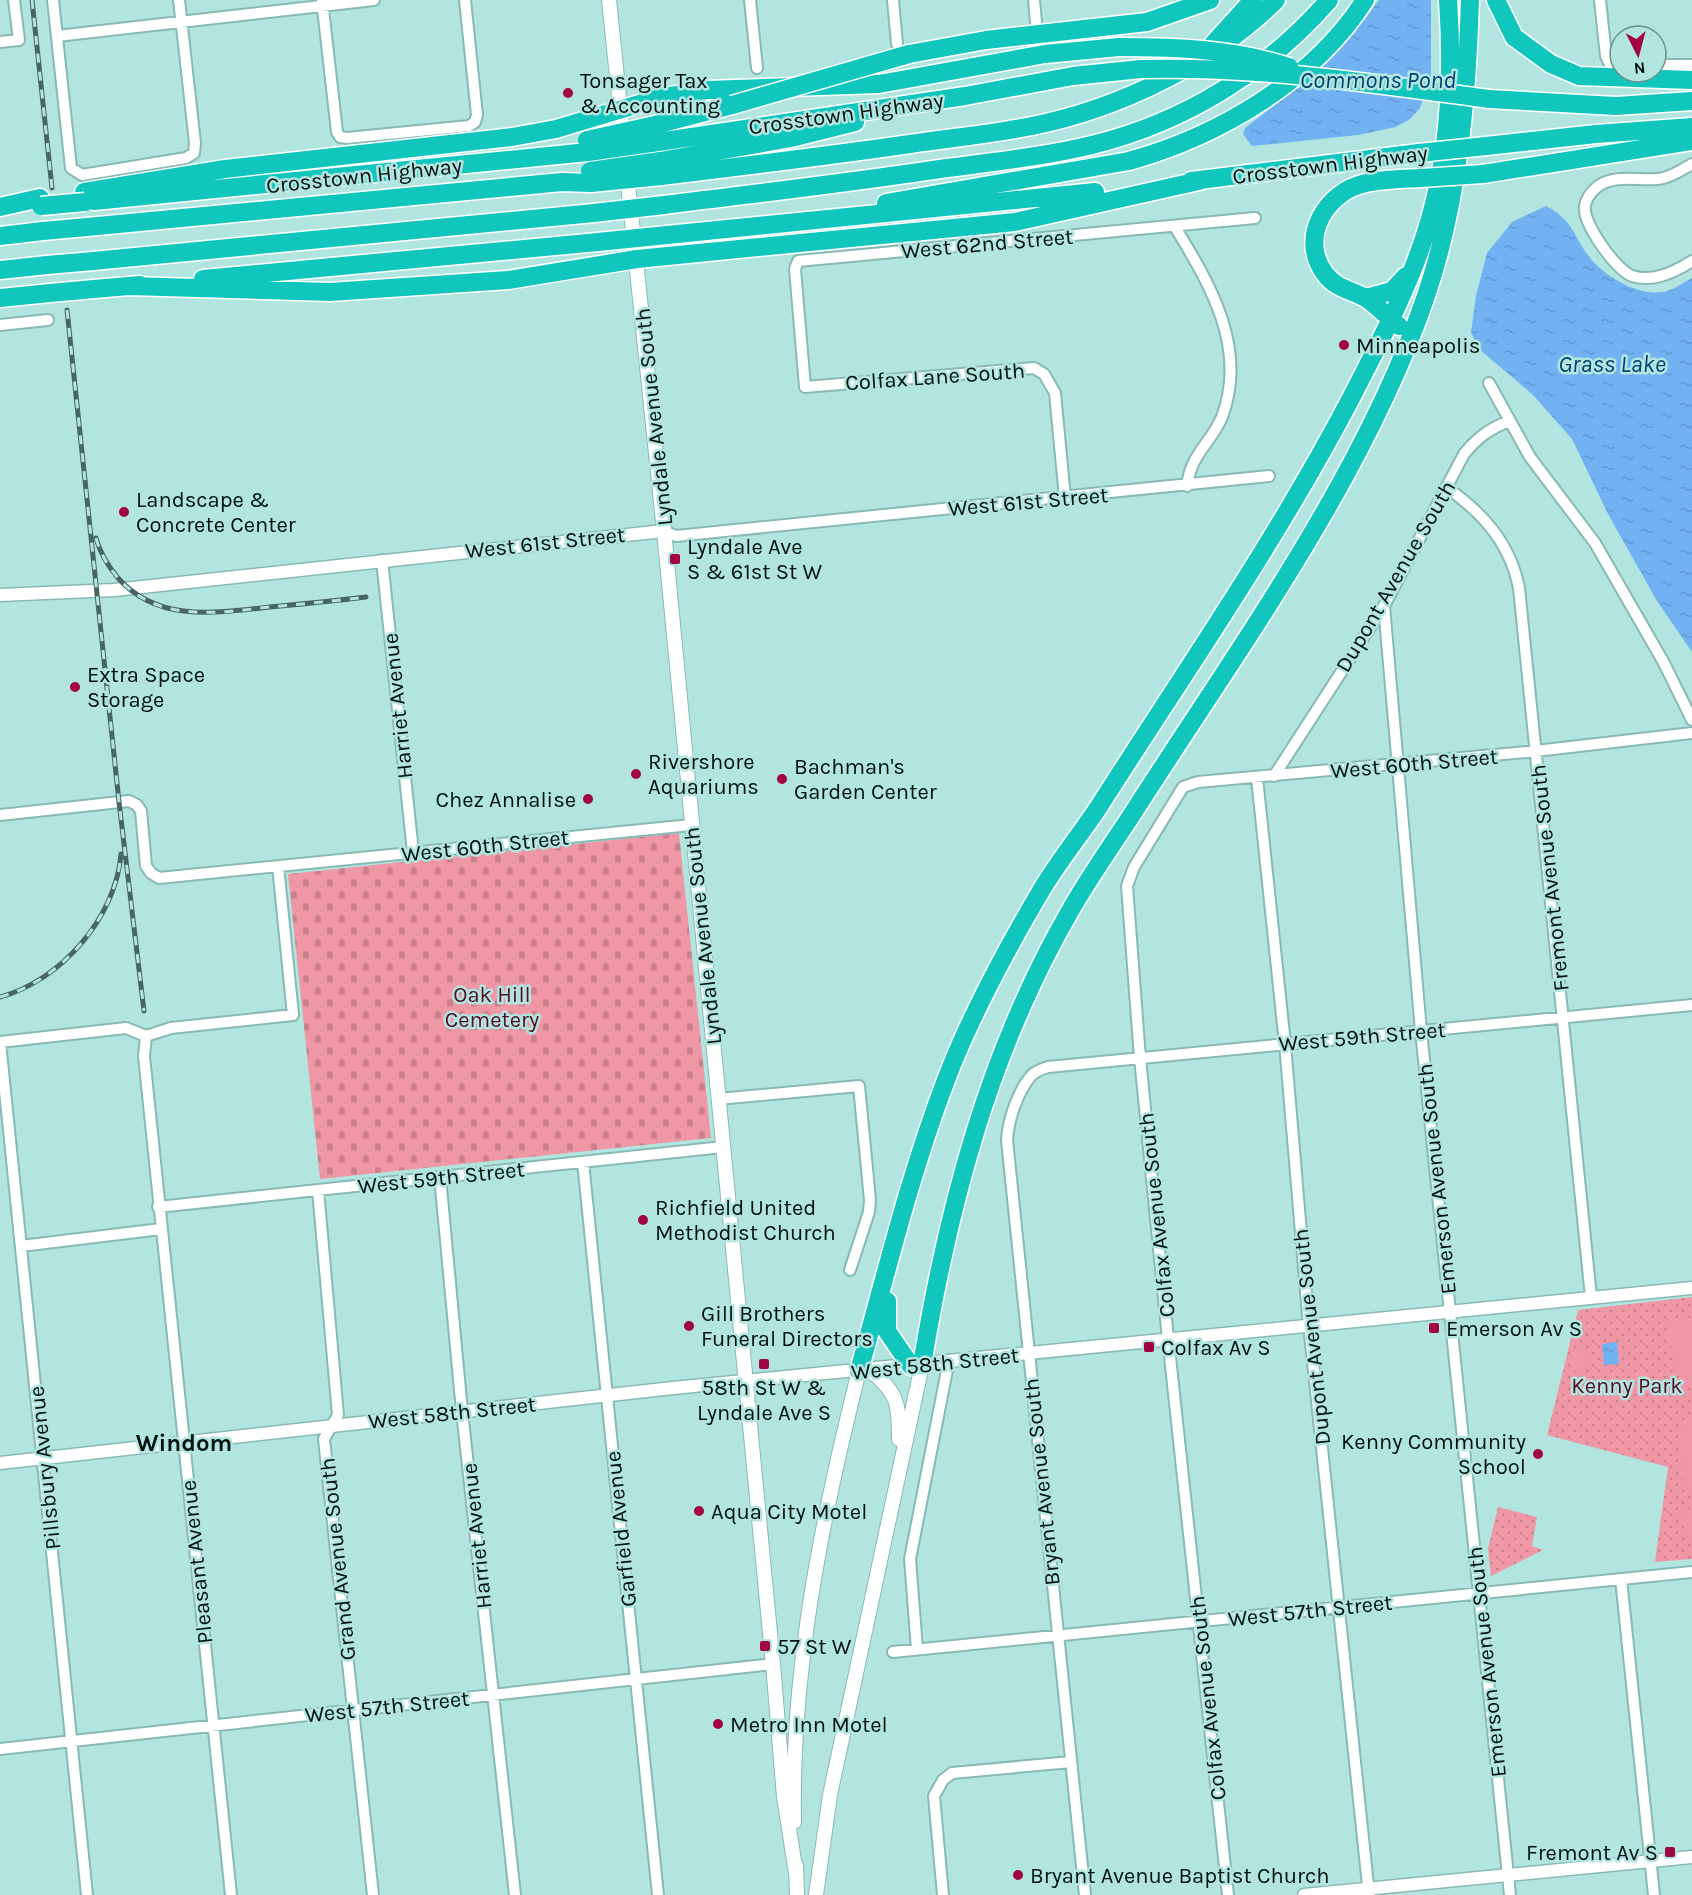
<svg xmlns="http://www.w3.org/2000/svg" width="1692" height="1895" font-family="Karla,sans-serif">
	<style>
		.cemetery { fill: url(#cemetery-stones) }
		.park { fill: url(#park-dots) }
		.pitch { fill: #ef97a5 }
		.water { fill: url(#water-ripples) }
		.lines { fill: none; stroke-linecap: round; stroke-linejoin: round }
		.minor-casing { stroke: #88bab5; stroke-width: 14 }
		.tertiary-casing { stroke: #88bab5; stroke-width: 15 }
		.secondary-casing { stroke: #88bab5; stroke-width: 16 }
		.motorway-casing { stroke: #fff; stroke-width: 21 }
		.minor { stroke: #fff; stroke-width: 10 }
		.tertiary { stroke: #fff; stroke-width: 12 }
		.secondary { stroke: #fff; stroke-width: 14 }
		.motorway { stroke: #11c6bd; stroke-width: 18 }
		.rail-casing { stroke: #476563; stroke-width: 5 }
		.rail { stroke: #b2e5e0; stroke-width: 3; stroke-dasharray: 9; stroke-linecap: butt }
		.motorway-bridge-casing { stroke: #fff; stroke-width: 21; stroke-linecap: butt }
		.motorway-bridge { stroke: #11c6bd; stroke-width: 18 }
		.poi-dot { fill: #a10441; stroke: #b2e5e0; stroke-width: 2 }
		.labels { text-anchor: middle; stroke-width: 5; stroke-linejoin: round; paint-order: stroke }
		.poi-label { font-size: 22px; fill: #011110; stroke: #b2e5e0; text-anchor: start }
		.street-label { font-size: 22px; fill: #011110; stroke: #b2e5e0 }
		.park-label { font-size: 22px; fill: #550d22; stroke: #b2e5e0 }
		.water-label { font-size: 24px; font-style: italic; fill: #004273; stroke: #b2e5e0 }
		.neighbourhood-label { font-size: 24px; font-weight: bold; fill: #011110; stroke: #b2e5e0 }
	</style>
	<defs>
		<pattern id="cemetery-stones" width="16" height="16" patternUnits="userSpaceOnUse" patternTransform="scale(1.5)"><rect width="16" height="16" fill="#ef97a5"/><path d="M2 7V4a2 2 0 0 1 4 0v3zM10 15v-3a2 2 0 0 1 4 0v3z" fill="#cb818d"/></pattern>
		<pattern id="park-dots" width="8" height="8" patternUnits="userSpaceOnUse" patternTransform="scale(1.5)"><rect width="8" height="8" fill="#ef97a5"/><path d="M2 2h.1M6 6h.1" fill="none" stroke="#cb818d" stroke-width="1.8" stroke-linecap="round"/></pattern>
		<pattern id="water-ripples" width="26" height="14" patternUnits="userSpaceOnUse" patternTransform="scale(1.5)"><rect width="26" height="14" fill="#72b2f2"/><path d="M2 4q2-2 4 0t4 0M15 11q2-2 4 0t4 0" fill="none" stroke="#6198ce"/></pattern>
	</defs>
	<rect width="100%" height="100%" fill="#b2e5e0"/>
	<path class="cemetery" d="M679,833L711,1138L320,1179L288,874Z"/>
	<path class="park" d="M1692,1297V1559L1655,1562L1668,1467L1547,1435L1578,1310Z
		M1498,1507L1537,1517L1532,1546L1543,1550L1491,1576L1488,1549Z"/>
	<path class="pitch" d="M1692,1317V1382L1676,1374L1668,1325L1674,1319Z
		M1589,1350L1591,1368L1574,1371L1572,1352Z
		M1692,1421V1490L1683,1482L1678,1430Z
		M1692,1509V1543L1686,1544L1682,1510Z"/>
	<path class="water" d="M1379,0H1431V76L1420,108L1410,119L1396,127L1358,135L1252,146L1243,134L1245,128C1296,90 1341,52 1379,0Z
		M1546,206C1571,219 1572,232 1587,254C1602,275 1636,296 1663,292C1672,291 1684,282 1692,278V652L1657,601L1608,514L1572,439L1533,395L1479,349L1471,332L1476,296L1487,253L1512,222Z
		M1617,1342L1619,1364L1604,1365L1602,1344Z"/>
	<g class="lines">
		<g class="minor-casing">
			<path id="minor" d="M53,0L71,168L82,175L186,158L194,153L195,143L179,0
				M322,0L337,132L340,137L347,138L469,126L475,122L477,115L465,0
				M750,0L757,68
				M893,0L897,44
				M1034,0L1036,22
				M1600,0L1606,56L1610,64H1620
				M57,36L374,0
				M0,42L19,40L14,0
				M1656,65H1692
				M1692,164C1683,169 1673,176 1663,178C1646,183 1616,172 1597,187C1590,193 1586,198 1585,206C1582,223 1616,270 1632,276C1653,283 1675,272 1692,261
				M1175,227C1210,284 1248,348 1222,417C1210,445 1191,453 1187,486
				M0,325L48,320
				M1489,383L1530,457L1595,543L1664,663L1692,720
				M1446,487C1483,513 1510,543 1519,588L1591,1297
				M1065,498L1055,393L1044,374L1034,368L805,387L795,269L798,261L1255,218
				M664,531L676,536L1269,476
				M382,560L413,852
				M1384,606L1421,1031L1510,1895
				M1274,776L1384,606L1464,454C1477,438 1489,429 1509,421
				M1257,778L1285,1044L1308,1315L1369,1895
				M0,815L129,801L137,805L141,811L146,866L151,873L159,878L691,825
				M146,1036L144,1056L231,1895
				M146,1036L171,1028L293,1015L278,866
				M718,1099L859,1086L870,1200L869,1212L850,1270
				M583,1162L658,1895
				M440,1177L462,1411L515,1895
				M318,1190L338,1415L324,1439L373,1895
				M158,1207L723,1147
				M21,1246L161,1229
				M1621,1579L1654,1895
				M917,1649L910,1559L949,1360
				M893,1652L1692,1572
				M0,1749L773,1664
				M87,1895L0,1042L126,1028L146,1036
				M943,1895L934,1796L943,1780L952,1773L1071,1762
				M1085,1895L1007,1140C1008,1120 1018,1091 1031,1076C1035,1071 1042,1069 1048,1067L1692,1005
				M1228,1895L1167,1329L1140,1058L1127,886L1134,867L1183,787L1198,782L1527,752L1692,733"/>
		</g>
		<g class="tertiary-casing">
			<path id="tertiary" d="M0,595L114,590L664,531
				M0,1463L673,1388L1692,1288
				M1304,1895L1692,1857"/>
		</g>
		<g class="secondary-casing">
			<path id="secondary" d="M609,0L664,531L773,1664L784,1797L796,1873
				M870,1370C898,1393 899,1404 899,1439
				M794,1822C791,1670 822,1518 859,1371
				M796,1865L797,1895
				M816,1895L830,1795L922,1365"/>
		</g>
		<g class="motorway-casing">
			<path id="motorway" d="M1496,0L1514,37L1551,64L1579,76L1692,80
				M1213,44L1253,0
				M909,54L986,40L1147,22L1210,0
				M1489,99L1616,106L1692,101
				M655,125L732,105
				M658,142L965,96L1073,76L1141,69
				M1486,146L1596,134L1692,127
				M660,161L791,138L855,122
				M1483,174L1692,141
				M661,176C744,166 827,156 910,144C950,138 992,134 1032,126C1121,108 1211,64 1276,0
				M1191,181L1419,153
				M84,192L225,169L512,137L556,129L659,98L707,90L879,84L1045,54L1119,47
				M94,201L588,152
				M886,203L1129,161C1219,136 1313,81 1365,0
				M664,205C751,194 839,184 926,171C981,163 1038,158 1092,145C1185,122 1266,72 1329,0
				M0,207L40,198
				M87,227L562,182L591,183
				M667,235L1095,192
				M0,236L43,231
				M93,261L594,213
				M0,270L47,265
				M203,279L598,242
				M129,286L330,292L508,280L637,259L1015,222L1203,180
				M94,289L140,285
				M0,298L50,293
				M1366,298L1392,291L1406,276
				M1399,326C1388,318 1379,307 1367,299C1353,290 1337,290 1325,274C1298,238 1326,191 1366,183C1384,179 1403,179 1421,178
				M887,1301V1331L911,1366
				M922,1365C948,1207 989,1051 1070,911C1088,879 1110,848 1131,816C1235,653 1363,480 1426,296C1458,202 1467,99 1470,0
				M859,1371C886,1274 910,1174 946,1080C971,1014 1006,950 1042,889C1059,861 1080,835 1098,808C1184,673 1276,541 1350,400C1380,342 1412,282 1430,219C1450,149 1453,72 1448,0"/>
		</g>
		<use href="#minor" class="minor"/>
		<use href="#tertiary" class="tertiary"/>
		<use href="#secondary" class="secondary"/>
		<use href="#motorway" class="motorway"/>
		<g class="rail-casing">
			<path id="rail" d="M32,0L52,188
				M67,310L119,802L144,1011
				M96,538C100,553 108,566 118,578C158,623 216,613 270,607C302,604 334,601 366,597
				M0,997C61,981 116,917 121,854"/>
		</g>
		<use href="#rail" class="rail"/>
		<g class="motorway-bridge-casing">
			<path id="motorway-bridge" d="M1119,47C1177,47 1233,49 1289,67
				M1141,69C1260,66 1371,83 1489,99
				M732,105L909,54
				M587,140L655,125
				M588,152L658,142
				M1419,153L1486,146
				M590,171L660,161
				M1421,178L1483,174
				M591,183L661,176
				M41,206L85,202
				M594,213L664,205
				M43,231L87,227
				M598,242L667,235
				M47,265L93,261
				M50,293L94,289"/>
		</g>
		<use href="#motorway-bridge" class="motorway-bridge"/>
	</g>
	<g class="poi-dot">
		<circle cx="568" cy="93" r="6"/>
		<circle cx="1344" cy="345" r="6"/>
		<circle cx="124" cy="512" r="6"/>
		<rect x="669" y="553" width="12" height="12" rx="3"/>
		<circle cx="75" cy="687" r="6"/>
		<circle cx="636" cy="774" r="6"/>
		<circle cx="782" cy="779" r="6"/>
		<circle cx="588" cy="799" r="6"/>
		<circle cx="643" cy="1220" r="6"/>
		<circle cx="689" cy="1326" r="6"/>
		<rect x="1428" y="1322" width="12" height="12" rx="3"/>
		<rect x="1143" y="1341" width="12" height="12" rx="3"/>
		<rect x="758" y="1358" width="12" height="12" rx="3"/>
		<circle cx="1538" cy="1454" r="6"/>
		<circle cx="699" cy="1511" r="6"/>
		<rect x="759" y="1640" width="12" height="12" rx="3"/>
		<circle cx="718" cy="1724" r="6"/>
		<rect x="1664" y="1846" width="12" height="12" rx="3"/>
		<circle cx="1018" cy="1875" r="6"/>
	</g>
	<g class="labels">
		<g class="poi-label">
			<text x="580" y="88">Tonsager Tax<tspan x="580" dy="25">&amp; Accounting</tspan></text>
			<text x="1356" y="353">Minneapolis</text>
			<text x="136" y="507">Landscape &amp;<tspan x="136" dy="25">Concrete Center</tspan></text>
			<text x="687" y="554">Lyndale Ave<tspan x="687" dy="25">S &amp; 61st St W</tspan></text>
			<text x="87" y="682">Extra Space<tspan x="87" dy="25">Storage</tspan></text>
			<text x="648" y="769">Rivershore<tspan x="648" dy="25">Aquariums</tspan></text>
			<text x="794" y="774">Bachman's<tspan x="794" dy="25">Garden Center</tspan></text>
			<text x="576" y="807" text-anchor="end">Chez Annalise</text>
			<text x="655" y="1215">Richfield United<tspan x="655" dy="25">Methodist Church</tspan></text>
			<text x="701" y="1321">Gill Brothers<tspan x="701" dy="25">Funeral Directors</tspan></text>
			<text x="1446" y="1336">Emerson Av S</text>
			<text x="1161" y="1355">Colfax Av S</text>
			<text x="764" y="1395" text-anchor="middle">58th St W &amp;<tspan x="764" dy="25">Lyndale Ave S</tspan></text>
			<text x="1526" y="1449" text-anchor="end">Kenny Community<tspan x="1526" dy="25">School</tspan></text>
			<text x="711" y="1519">Aqua City Motel</text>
			<text x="777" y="1654">57 St W</text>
			<text x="730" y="1732">Metro Inn Motel</text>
			<text x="1658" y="1860" text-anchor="end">Fremont Av S</text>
			<text x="1030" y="1883">Bryant Avenue Baptist Church</text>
		</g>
		<g class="street-label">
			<text transform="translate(846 113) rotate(-8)" y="8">Crosstown Highway</text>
			<text transform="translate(1330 164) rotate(-7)" y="8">Crosstown Highway</text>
			<text transform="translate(364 175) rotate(-6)" y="8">Crosstown Highway</text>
			<text transform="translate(987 243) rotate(-5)" y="8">West 62nd Street</text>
			<text transform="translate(935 376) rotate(-4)" y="8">Colfax Lane South</text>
			<text transform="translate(653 417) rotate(-96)" y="8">Lyndale Avenue South</text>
			<text transform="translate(1028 501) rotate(-5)" y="8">West 61st Street</text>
			<text transform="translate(545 542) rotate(-6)" y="8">West 61st Street</text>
			<text transform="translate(1395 576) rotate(-60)" y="8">Dupont Avenue South</text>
			<text transform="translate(397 706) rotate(-96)" y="8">Harriet Avenue</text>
			<text transform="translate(1414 763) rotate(-5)" y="8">West 60th Street</text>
			<text transform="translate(485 845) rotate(-6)" y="8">West 60th Street</text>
			<text transform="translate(1549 878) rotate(-96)" y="8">Fremont Avenue South</text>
			<text transform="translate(702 936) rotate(-96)" y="8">Lyndale Avenue South</text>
			<text transform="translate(1362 1036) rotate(-5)" y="8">West 59th Street</text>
			<text transform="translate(441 1177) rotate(-6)" y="8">West 59th Street</text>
			<text transform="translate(1436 1179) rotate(-96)" y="8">Emerson Avenue South</text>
			<text transform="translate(1156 1215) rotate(-96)" y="8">Colfax Avenue South</text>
			<text transform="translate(1311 1337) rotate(-96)" y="8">Dupont Avenue South</text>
			<text transform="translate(935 1363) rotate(-6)" y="8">West 58th Street</text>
			<text transform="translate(452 1412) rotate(-6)" y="8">West 58th Street</text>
			<text transform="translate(44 1468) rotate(-96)" y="8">Pillsbury Avenue</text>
			<text transform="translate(1041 1482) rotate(-96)" y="8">Bryant Avenue South</text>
			<text transform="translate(620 1529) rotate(-96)" y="8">Garfield Avenue</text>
			<text transform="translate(476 1536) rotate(-96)" y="8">Harriet Avenue</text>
			<text transform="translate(337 1559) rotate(-96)" y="8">Grand Avenue South</text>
			<text transform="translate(196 1562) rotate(-96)" y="8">Pleasant Avenue</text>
			<text transform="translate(1310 1610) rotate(-6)" y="8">West 57th Street</text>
			<text transform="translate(1486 1662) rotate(-96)" y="8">Emerson Avenue South</text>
			<text transform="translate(1207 1698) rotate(-96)" y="8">Colfax Avenue South</text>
			<text transform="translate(387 1706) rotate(-6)" y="8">West 57th Street</text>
		</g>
		<g class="park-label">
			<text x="492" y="1002">Oak Hill<tspan x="492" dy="25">Cemetery</tspan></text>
			<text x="1627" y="1393">Kenny Park</text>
		</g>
		<g class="water-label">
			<text x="1378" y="88">Commons Pond</text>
			<text x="1612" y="372">Grass Lake</text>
		</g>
		<g class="neighbourhood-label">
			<text x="184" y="1451">Windom</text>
		</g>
	</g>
	<g transform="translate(1638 54) rotate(174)"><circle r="28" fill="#b2e5e0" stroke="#6b908d" stroke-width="1.5"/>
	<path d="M0-4.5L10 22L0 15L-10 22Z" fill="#a10441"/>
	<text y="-9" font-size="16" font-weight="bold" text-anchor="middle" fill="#011110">N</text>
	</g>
</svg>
